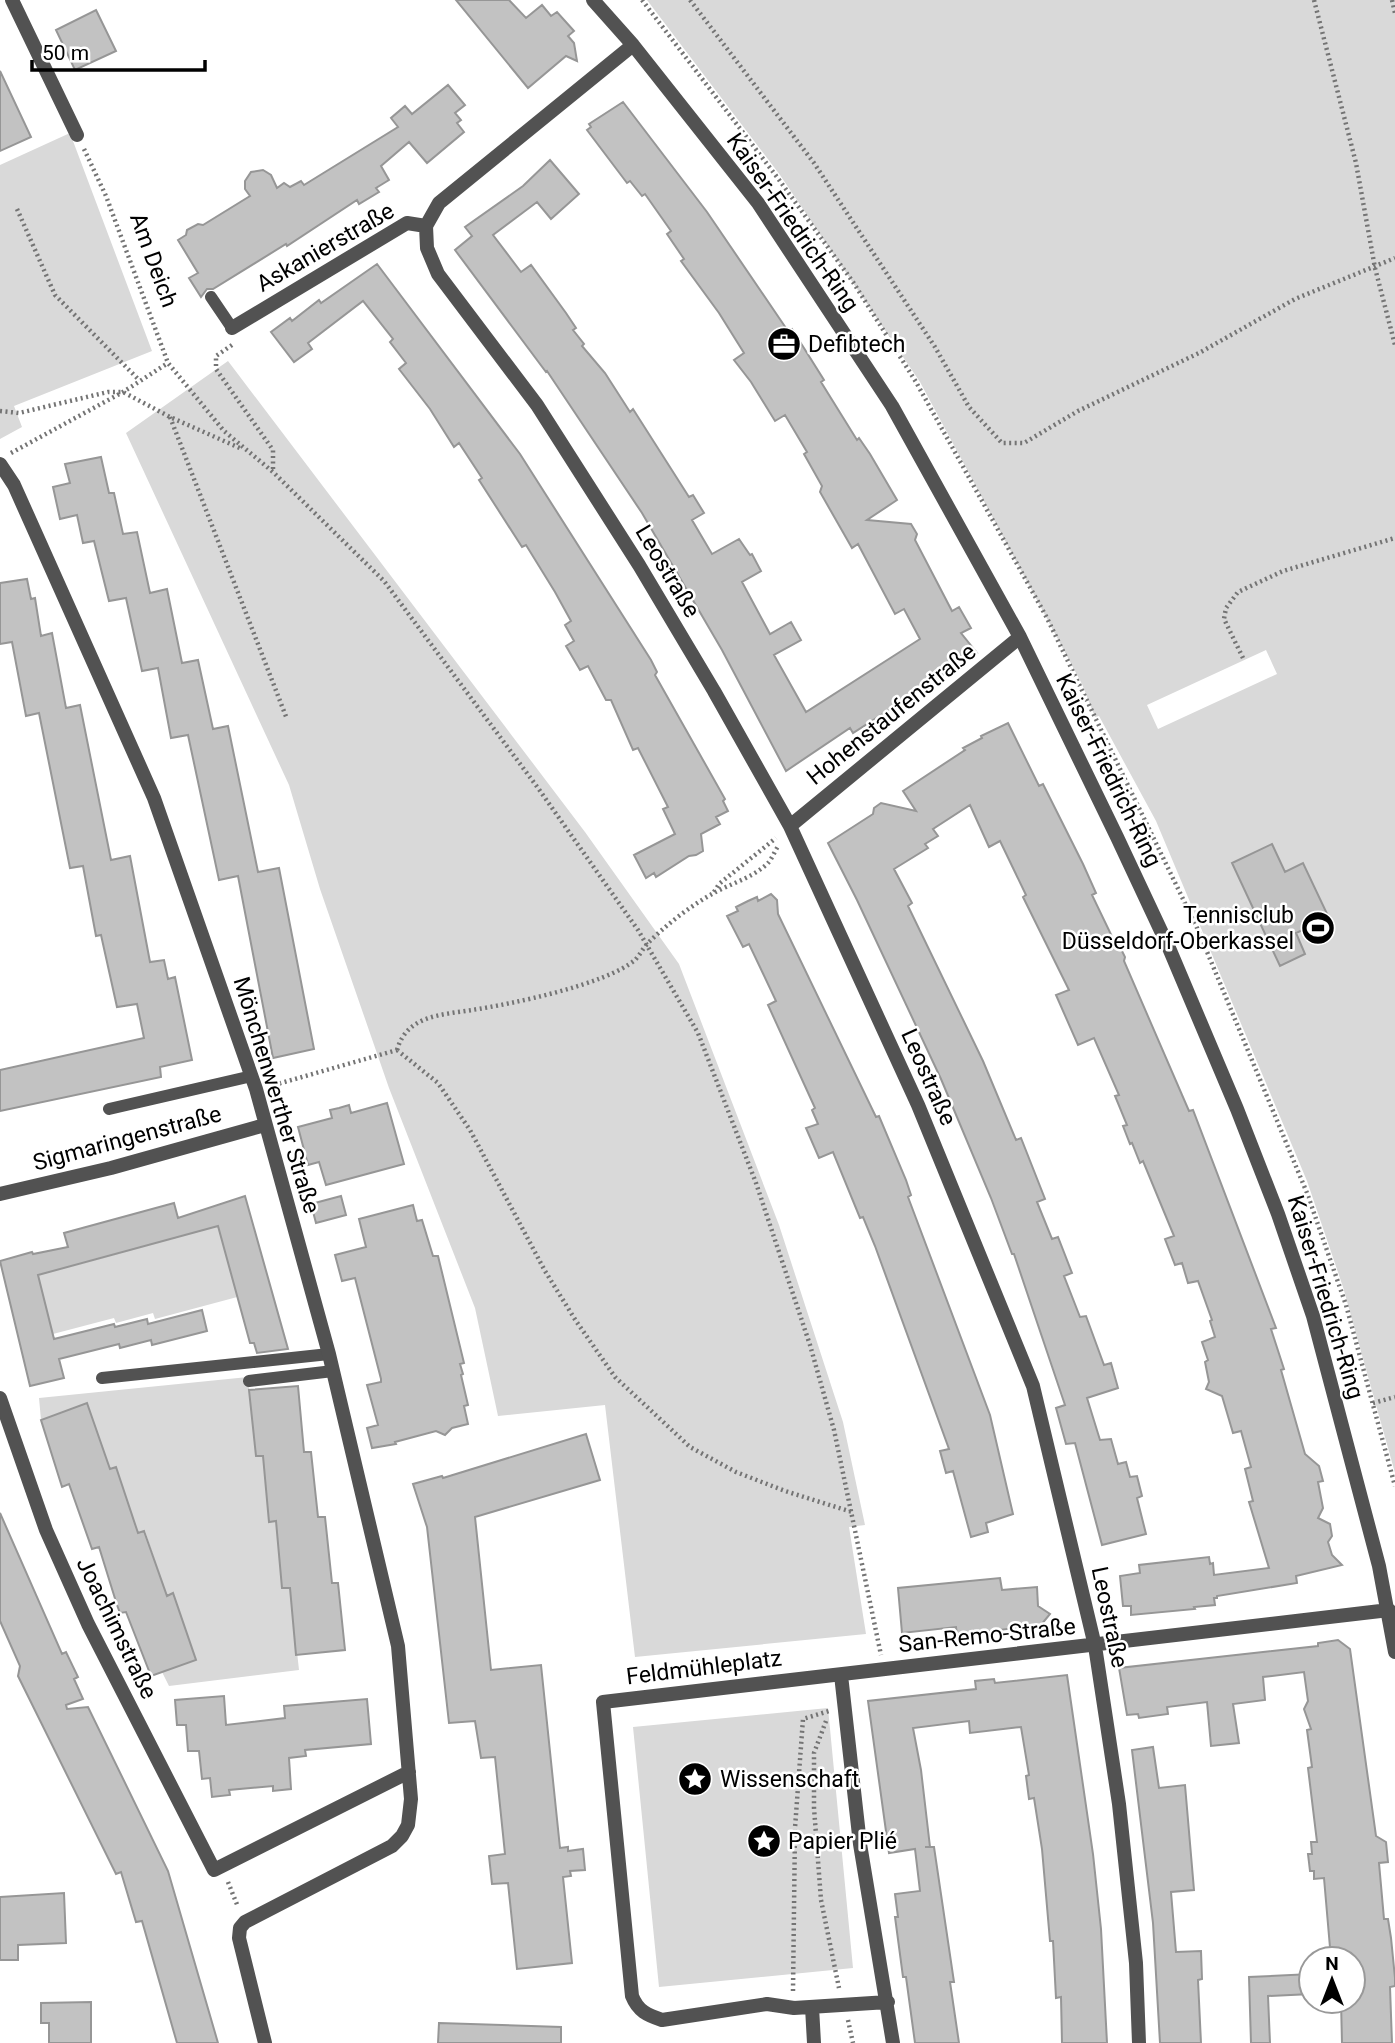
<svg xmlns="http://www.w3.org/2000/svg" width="1395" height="2043" font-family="Roboto,sans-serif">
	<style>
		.green { fill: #d9d9d9; fill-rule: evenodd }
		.building { fill: #c2c2c2; stroke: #969696; stroke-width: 2 }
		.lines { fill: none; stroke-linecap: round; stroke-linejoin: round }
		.path { stroke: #747474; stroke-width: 4.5; stroke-dasharray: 2 3.5; stroke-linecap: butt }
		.service { stroke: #525252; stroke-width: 12 }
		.minor { stroke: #525252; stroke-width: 14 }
		.labels { text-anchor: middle; stroke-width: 5; stroke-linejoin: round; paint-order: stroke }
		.street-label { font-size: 23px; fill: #000; stroke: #fff }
		.poi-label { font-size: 23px; fill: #000; stroke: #fff; text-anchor: start }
	</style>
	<rect width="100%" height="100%" fill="#fff"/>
	<path class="green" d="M647,0H1395V1473L1343,1287L1307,1181L1156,821L1099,716L1095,717L1082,684L920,382L780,175ZM1266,650L1277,674L1158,729L1147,705Z
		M70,133L152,351L14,406L22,427L0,439V165Z
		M228,361L585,832L679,964L779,1225L843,1422L865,1525L849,1527L866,1634L635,1657L605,1405L498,1416L475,1308L389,1088L320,889L289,785L126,433Z
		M218,1226L241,1296L155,1319L153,1313L116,1323L114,1318L53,1334L37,1271L73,1266Z
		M248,1377L256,1456H263L269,1522L276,1521L290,1588L299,1670L169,1686L162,1672L173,1594L167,1596L145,1531L138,1533L116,1467L110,1469L87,1404L41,1420L39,1398Z
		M828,1708L853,1968L659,1987L633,1727Z"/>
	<path class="building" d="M456,0H509L526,18L542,5L551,16L557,12L574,31L568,36L574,43L577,61L566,56L528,88Z
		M96,10L116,51L75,70L56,30Z
		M0,71L31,137L0,151Z
		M448,85L465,105L455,113L461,120L457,123L464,132L427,163L409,142L381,166L389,180L376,188L379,192L359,204L357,200L287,246L286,244L213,289H207L201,297L189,278L198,273L178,240L186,235L187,230L198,224L203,225L250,196L245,189V181L251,172L263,170L271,175L277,188L284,183L290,187L301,181L304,185L398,127L391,118L405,106L412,114Z
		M623,102L707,212L788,331L792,329L824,380L821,382L857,440L859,438L870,454L897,500L867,520L911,524L917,534L915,540L952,611L959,607L971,628L961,633L977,653L853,733L850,728L786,771L722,650L642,513L547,371L546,372L455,250L472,236L465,227L523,186L550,160L579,194L551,219L537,202L493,235L521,272L531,265L566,313L576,328L573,330L584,344L582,346L605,373L630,412L633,409L689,497L693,495L704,513L692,520L712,554L739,539L750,555L752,554L761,571L742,582L770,634L791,622L801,640L774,655L806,712L920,639L904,609L895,614L858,544L852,548L820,492L822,486L804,454L807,452L785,415L775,421L751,382L734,360L744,353L719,313L681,261L684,259L667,234L671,231L645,194L642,196L630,181L627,183L587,130L591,127L589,124Z
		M377,264L520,454L651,660L657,672L655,675L725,799L723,801L728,811L716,817L720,824L701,834L703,851L696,855L689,856L656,877L654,873L646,878L634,855L675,834L663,809L668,807L638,748L633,750L611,700H606L588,666L580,670L566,646L574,641L565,625L571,621L555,592L526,545L522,547L479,480L482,478L459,443L454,447L430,409L399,369L406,363L390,342L393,339L363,301L308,343L312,349L294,362L271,332L290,318L292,321L319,300L321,303Z
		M101,457L109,493H114L123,534L137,532L150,593L167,589L182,663L198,660L213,729L228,726L258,872L279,868L314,1049L273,1058L238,876L219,880L188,735L171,738L158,668L142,671L126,598L109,601L94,541L83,543L77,515L60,519L53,487L70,483L65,464Z
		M27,579L31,599L35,598L41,636L52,633L66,708L80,705L111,860L130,856L150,962L164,960L168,979L175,977L192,1060L160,1067L161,1077L0,1111V1070L144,1038L137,1004L117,1007L101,935L96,936L83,866L70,868L39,713L26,716L12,642L0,644V583Z
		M1008,723L1039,786L1043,784L1083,864L1096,893L1092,895L1117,947L1121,949L1125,957L1124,961L1189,1111L1193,1110L1276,1328L1271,1329L1284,1369L1281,1370L1305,1454L1319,1466L1323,1481L1318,1482L1323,1508L1318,1518L1330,1524L1332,1536L1328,1542L1332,1555L1342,1565L1296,1576L1297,1583L1217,1596V1598H1214L1215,1605L1194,1607L1195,1609L1131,1615V1606H1123L1120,1576L1140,1573L1139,1565L1209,1557L1210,1564L1213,1563L1214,1575L1269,1568L1249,1502L1253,1501L1245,1469L1251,1467L1241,1431L1233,1433L1222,1396L1206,1389L1209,1382L1205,1362L1208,1360L1202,1342L1215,1337L1210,1321L1212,1320L1198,1281L1188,1283L1182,1263L1175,1265L1165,1239L1174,1236L1143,1161L1140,1163L1132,1143L1130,1144L1123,1126L1127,1125L1115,1096L1119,1095L1094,1038L1078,1045L1056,995L1069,990L1023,897L1026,895L1000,841L989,847L970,805L933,829L938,836L925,844L928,848L894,869L912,903L908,906L983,1061L1016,1140L1021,1138L1045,1199L1037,1202L1052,1239L1058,1237L1072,1273L1064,1276L1080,1317L1086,1316L1104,1365L1111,1363L1118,1388L1087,1398L1100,1440L1111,1439L1118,1464L1126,1462L1130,1477L1137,1476L1142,1496L1137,1498L1146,1534L1102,1545L1075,1443L1066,1444L1056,1408L1065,1405L1014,1254H1012L991,1198L941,1079L857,900L828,843L873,814L874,808L881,803L916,811L903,791L965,750L963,748L982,738L981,736Z
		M1272,844L1285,872L1303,863L1329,918L1296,933L1305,954L1280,966L1232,863Z
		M771,894L777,900L778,914L876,1117L879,1116L906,1180L911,1195L908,1197L990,1415L1013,1514L986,1523L988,1532L971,1537L953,1471L946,1473L940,1451L949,1449L875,1246L863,1217L860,1218L833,1152L819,1158L806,1128L818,1124L812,1110L815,1108L768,1005L776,1001L749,944L743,947L727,916L738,911L736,907L748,901L757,897L758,901Z
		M387,1103L404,1164L326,1185L319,1162L308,1165L298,1127L332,1118L330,1110L339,1108L349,1105L351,1113Z
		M245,1196L288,1349L257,1353L254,1343H250L218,1226L38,1275L54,1339L114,1324L115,1327L147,1319L148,1324L202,1310L207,1331L152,1345L151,1340L120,1348L119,1344L59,1359L64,1378L30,1386L0,1261L32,1252L33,1254L68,1247L64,1233L174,1203L178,1218Z
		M341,1196L346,1215L316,1223L311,1204Z
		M413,1205L417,1221L422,1220L433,1256H438L464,1363L460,1364L463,1374L461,1375L468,1405L464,1406L468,1424L452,1428L445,1435L436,1431L395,1442L396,1444L372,1448L367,1428L378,1425L367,1385L381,1382V1379L355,1278L342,1281L335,1255L366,1247L359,1219Z
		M298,1386L304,1452H311L318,1517H325L332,1583H338L345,1650L296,1655L290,1588H282L276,1521L269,1522L263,1456H256L249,1390Z
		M87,1403L110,1469L116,1467L138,1533L144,1531L167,1596L173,1593L196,1660L151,1676L126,1612L120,1613L117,1605L99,1547L92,1549L69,1484L62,1487L41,1420Z
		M586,1434L600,1480L475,1517L491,1670L541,1665L560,1848L568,1847V1851L583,1849L585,1870L570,1871L571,1876L563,1877L572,1963L517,1969L508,1883L492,1884L489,1856L505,1854L495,1757L481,1758L475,1721L449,1723L427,1527L413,1484L442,1476L443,1478Z
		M0,1513L62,1654L66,1652L78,1677L74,1679L83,1699L66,1705L67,1709L88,1707L168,1871L218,2043H177L142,1921L136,1922L121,1872L116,1874L18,1676L20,1666L0,1621Z
		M1000,1578L1002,1590L1037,1587L1038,1606L1050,1614L1041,1625L957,1635L956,1627L902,1633L898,1588Z
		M1338,1640L1350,1649L1376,1836L1386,1842L1388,1862L1379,1863L1384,1919H1388L1391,1938L1395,1978V1986L1390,1987L1392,2043H1342L1341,2001H1353V1959H1331L1324,1878L1314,1879V1871H1310L1308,1854H1312L1311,1842H1317L1308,1768L1312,1767L1307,1730L1311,1729L1304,1709L1308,1701L1304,1672L1263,1677L1265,1700L1233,1704L1239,1743L1211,1746L1207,1702L1167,1707L1168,1714L1139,1718L1138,1714L1127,1715L1119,1668L1318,1646V1643Z
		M1067,1675L1093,1854L1101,1929L1107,2043H1062L1061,1997L1056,1998L1053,1941H1050L1042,1849L1034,1798L1029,1799L1026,1776L1029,1775L1021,1727L970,1733L969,1721L913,1728L921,1770L930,1847H925H934L954,1982H950L959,2043H915L906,1977H903L895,1917H898L895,1894L920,1891L915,1849L889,1853L868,1701L976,1689L975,1681L994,1679L995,1683Z
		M224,1696L226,1725L285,1718L284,1706L367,1699L371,1744L305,1750L306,1756L289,1758L291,1789L273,1791V1786L229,1790L230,1795L212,1797L210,1778L202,1779L199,1751H188L186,1725H177L175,1700Z
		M1153,1747L1159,1788L1185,1785L1194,1890L1171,1892L1176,1952L1201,1951L1202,1979L1198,1980L1201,2043H1160L1153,1923L1132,1750Z
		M64,1893L66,1943L18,1945V1960H0V1897Z
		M1311,1974V1994L1268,1996L1270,2043H1251L1249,1977Z
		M91,2002V2043H49V2023H41V2003Z
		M439,2023L561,2027V2043H438Z"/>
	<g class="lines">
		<path class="path" d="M642,0L777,177L853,282L916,382L1047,618L1198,930L1307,1193L1346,1305L1395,1486
			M690,0L814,163L935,347L969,407L1002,443H1024L1078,411L1199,353L1295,299L1395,258
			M1314,0L1356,163L1375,268L1395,345
			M1392,0L1395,13
			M84,149L106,196L168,363L224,431L273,472L384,581L538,788L638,930L698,1033L756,1183L810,1345L834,1430L881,1655
			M17,209L55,295L139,380
			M232,345L216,356V369L273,450V471
			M0,411L19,413L108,392H123L170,417L242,449
			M170,417L287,719
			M11,453L123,392L168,363
			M1243,658L1224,619L1226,608L1238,592L1283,571L1395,538
			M714,892L719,884L776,838
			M397,1050L438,1083L470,1130L545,1271L576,1321L615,1377L690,1447L736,1472L785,1491L852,1512
			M397,1050C407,1015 441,1015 472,1010C511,1004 605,985 635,960C640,955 643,948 648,943C666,925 689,907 712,894C729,884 753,878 768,863C772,859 775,850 779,845
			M274,1085L397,1050
			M1373,1403L1395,1397
			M826,1721L814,1753V1808L821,1900L839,1988
			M228,1882L238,1907
			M793,1991L795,1828L803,1719L829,1711
			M848,2020L853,2043"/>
		<path class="service" d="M211,297L232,328
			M109,1109L252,1076
			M102,1378L329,1354
			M249,1381L333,1371"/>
		<path class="minor" d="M12,0L77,135
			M593,0L633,45L758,203L892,406L1020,637L1117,837L1169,948L1237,1109L1278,1214L1313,1316L1379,1566L1395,1652
			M426,226L427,248L438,274L537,405L639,565L714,691L790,826L918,1105L1033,1386L1095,1646L1119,1804L1136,1963L1139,2043
			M426,226L439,203L633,45
			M232,328L407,223L426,226
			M0,464L14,485L154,798L256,1089L329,1354L398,1646L411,1799L408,1825L402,1836L392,1846L245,1922L240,1928L239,1938L265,2043
			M790,826L1020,637
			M0,1194L111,1168L265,1125
			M0,1398L46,1530L88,1624L214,1870L409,1772
			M841,1675L860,1844L893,2043
			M888,2002L794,2008L767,2004L662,2020C647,2015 638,2011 632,1996L603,1702L1389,1610
			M812,2007L814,2043"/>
	</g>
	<defs>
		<g id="office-disc" transform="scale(1.75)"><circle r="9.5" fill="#000" stroke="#fff"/><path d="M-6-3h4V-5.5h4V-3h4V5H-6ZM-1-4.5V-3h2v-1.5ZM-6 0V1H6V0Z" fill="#fff"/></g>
		<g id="stadium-disc" transform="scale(1.75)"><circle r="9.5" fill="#000" stroke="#fff"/><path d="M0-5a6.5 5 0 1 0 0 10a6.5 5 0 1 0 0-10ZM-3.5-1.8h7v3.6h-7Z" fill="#fff"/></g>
		<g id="sight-disc" transform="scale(1.75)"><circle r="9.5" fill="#000" stroke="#fff"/><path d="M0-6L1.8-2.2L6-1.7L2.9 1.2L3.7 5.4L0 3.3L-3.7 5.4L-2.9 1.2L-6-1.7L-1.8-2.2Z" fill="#fff"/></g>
	</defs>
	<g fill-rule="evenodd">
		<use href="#office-disc" x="784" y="344"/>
		<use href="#stadium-disc" x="1318" y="928"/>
		<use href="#sight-disc" x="695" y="1779"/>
		<use href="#sight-disc" x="764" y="1841"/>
	</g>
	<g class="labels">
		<g class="street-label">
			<text transform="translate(793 222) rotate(55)" y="8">Kaiser-Friedrich-Ring</text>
			<text transform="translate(325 247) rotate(-30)" y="8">Askanierstraße</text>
			<text transform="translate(154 260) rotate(70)" y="8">Am Deich</text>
			<text transform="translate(668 571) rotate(59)" y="8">Leostraße</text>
			<text transform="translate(891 714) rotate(-39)" y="8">Hohenstaufenstraße</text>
			<text transform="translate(1109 770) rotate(64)" y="8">Kaiser-Friedrich-Ring</text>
			<text transform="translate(929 1077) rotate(66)" y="8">Leostraße</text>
			<text transform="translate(277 1095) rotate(73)" y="8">Mönchenwerther Straße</text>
			<text transform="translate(127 1138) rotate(-15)" y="8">Sigmaringenstraße</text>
			<text transform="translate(1326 1297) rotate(73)" y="8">Kaiser-Friedrich-Ring</text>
			<text transform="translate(1110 1617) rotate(78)" y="8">Leostraße</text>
			<text transform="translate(117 1628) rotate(64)" y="8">Joachimstraße</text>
			<text transform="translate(987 1635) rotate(-6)" y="8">San-Remo-Straße</text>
			<text transform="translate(704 1667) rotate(-7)" y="8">Feldmühleplatz</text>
		</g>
		<g class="poi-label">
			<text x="808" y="352">Defibtech</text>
			<text x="1294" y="923" text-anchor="end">Tennisclub<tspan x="1294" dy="26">Düsseldorf-Oberkassel</tspan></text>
			<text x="720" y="1787">Wissenschaft</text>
			<text x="788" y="1849">Papier Plié</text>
		</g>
	</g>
	<g transform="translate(1332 1980)"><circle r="33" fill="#ffffff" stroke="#999999" stroke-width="2"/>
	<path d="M0-5L12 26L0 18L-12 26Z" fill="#000000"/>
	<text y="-10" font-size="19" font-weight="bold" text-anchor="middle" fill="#000000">N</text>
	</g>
	<path d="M32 60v10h173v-10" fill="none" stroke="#000000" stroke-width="3.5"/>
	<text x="42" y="60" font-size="21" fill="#000000" stroke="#ffffff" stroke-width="5" paint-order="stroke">50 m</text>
</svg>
